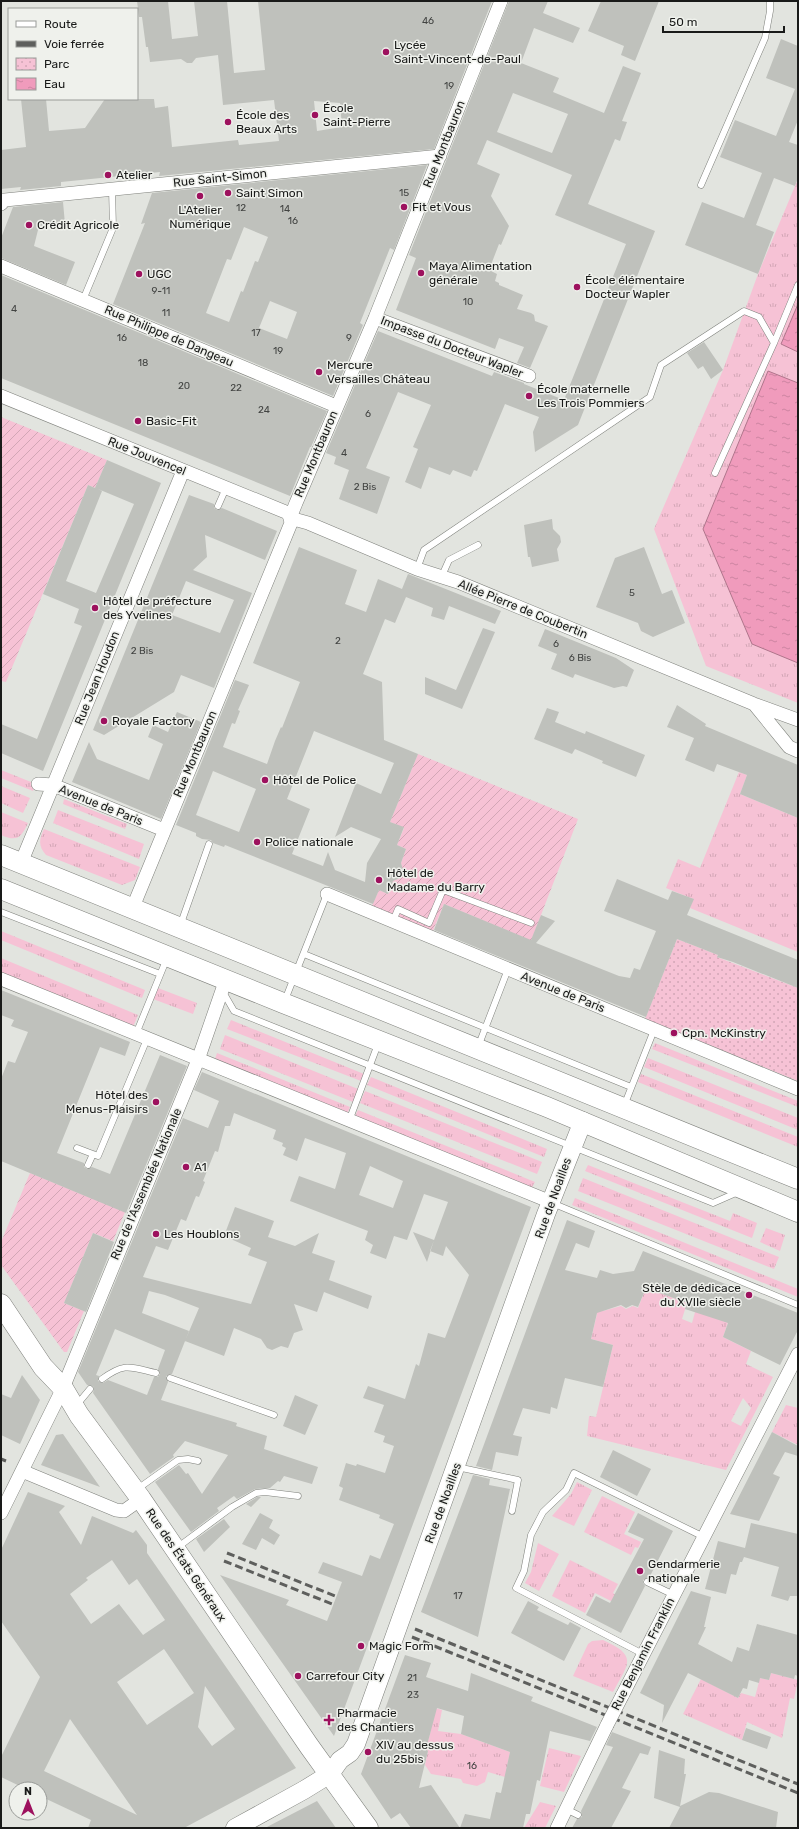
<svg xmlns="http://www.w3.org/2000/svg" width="799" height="1829" font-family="Rubik,sans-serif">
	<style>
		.grass { fill: url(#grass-tufts); fill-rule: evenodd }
		.park { fill: url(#park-dots) }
		.garden { fill: url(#garden-furrows) }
		.water { fill: url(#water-ripples); stroke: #b0748b }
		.building { fill: #bfc1bc; fill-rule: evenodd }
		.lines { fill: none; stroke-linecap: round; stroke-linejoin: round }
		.lane-casing { stroke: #7f817c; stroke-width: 7 }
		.street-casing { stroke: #7f817c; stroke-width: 14 }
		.secondary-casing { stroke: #7f817c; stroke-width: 19 }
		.primary-casing { stroke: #7f817c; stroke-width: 21 }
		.lane { stroke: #fff; stroke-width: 6 }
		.street { stroke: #fff; stroke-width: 13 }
		.secondary { stroke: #fff; stroke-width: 18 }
		.primary { stroke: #fff; stroke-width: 20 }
		.rail { stroke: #5e5f5d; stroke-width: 3; stroke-dasharray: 8 4; stroke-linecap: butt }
		.street-bridge-casing { stroke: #7f817c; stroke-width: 14; stroke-linecap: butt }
		.street-bridge { stroke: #fff; stroke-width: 13 }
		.poi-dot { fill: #9d115e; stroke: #eff1ec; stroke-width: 1.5 }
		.labels { text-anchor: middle; stroke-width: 3; stroke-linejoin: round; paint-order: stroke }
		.number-label { font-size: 10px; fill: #424442 }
		.poi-label { font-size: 12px; fill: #191a19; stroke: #eff1ec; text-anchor: start }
		.street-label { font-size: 12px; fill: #191a19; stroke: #eff1ec }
	</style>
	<defs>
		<pattern id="grass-tufts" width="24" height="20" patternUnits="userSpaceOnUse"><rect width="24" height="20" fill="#f6c2d5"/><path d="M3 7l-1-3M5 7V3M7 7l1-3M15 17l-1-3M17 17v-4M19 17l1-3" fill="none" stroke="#d2a6b6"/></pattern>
		<pattern id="park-dots" width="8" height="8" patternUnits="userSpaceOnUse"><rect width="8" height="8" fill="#f6c2d5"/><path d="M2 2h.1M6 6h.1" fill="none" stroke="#d2a6b6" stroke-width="1.8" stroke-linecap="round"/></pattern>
		<pattern id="garden-furrows" width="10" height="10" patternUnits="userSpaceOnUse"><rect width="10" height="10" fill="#f6c2d5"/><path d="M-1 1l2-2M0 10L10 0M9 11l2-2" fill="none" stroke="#d2a6b6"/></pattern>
		<pattern id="water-ripples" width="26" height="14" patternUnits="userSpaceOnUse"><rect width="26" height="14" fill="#f09bbc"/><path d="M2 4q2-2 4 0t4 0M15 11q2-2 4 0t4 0" fill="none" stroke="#cd85a1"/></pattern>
	</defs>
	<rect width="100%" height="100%" fill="#e2e4df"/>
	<path class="grass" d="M798,179V304L781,344L798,352V383L768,371L703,529L752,644L798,663V703L706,666L654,529L723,370L758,274Z
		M1,770L36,784L33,791L1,778Z
		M739,772L747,775L740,794L798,818V952L690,908L693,899L666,888L678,859L700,868Z
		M1,786L30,798L23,813L1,803Z
		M64,799L127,824L125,829L63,804Z
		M58,810L144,844L139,859L53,823Z
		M1,812L28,823C21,838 17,842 1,835Z
		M44,829L140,867L135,880L122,885L46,855C38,846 39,840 44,829Z
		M1,931L145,990L142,998L1,940Z
		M1,958L138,1015L133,1027L1,973Z
		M158,988L197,1003L193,1014L153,999Z
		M231,1020L364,1074L361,1081L227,1029Z
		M225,1035L358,1089L353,1102L220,1049Z
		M655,1043L798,1101V1107L652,1049Z
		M217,1053L350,1107L347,1114L214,1062Z
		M648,1058L798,1118V1130L644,1067Z
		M641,1074L798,1137V1147L638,1082Z
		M371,1077L547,1149L544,1157L367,1085Z
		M365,1091L542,1162L537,1174L360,1103Z
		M358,1110L535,1182L531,1189L354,1118Z
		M588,1165L730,1221L733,1213L757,1223L752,1238L585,1171Z
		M583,1178L779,1257L774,1269L578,1191Z
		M575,1198L798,1289V1297L572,1205Z
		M766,1228L785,1235L780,1251L760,1242Z
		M646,1288L687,1303L682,1319L692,1323L697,1305L731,1313L723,1337L751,1351L746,1364L773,1377L726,1470L587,1436L589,1416L596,1417L613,1345L591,1339L597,1314L588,1311L599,1298L603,1311L621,1306L626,1309L633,1306L638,1308ZM743,1398L751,1408L741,1426L731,1421Z
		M786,1405L798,1408V1445L772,1432Z
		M577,1482L592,1490L574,1526L552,1516L571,1494Z
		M602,1496L635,1512L624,1534L641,1542L638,1548L635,1547L631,1555L584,1532Z
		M538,1543L559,1554L539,1591L525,1583L531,1572Z
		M570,1560L618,1584L613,1593L616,1595L613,1602L595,1593L585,1613L552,1596Z
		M603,1640C639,1656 628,1664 613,1692L573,1676L588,1644L592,1641Z
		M771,1673L798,1680L794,1699L790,1698L782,1738L747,1722L742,1740L683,1714L701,1679L738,1698L741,1693L755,1697L760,1678L769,1680Z
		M404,1698L442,1710L438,1731L461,1734L510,1752L505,1777L488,1772L485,1782L477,1786L463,1783L461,1779L431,1774L425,1765L428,1751L426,1749L431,1730L419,1726Z
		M549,1748L581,1756L564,1792L540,1786Z
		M540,1802L556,1806L545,1828H524Z"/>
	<path class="park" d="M677,939L718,955L717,957L798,988V1081L645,1019Z"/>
	<path class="garden" d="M1,417L107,460L95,488L88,485L6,682L1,681Z
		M418,754L578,819L531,941L444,904L432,933L371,908L379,890L388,894L393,881L400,878L403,871L401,863L406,849L397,845L404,828L390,822Z
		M30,1173L125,1212L113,1241L93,1233L64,1303L84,1311L67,1352H64L1,1265V1242Z"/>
	<path class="water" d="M798,304V352L781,344Z
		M768,371L798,383V663L752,644L703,529Z"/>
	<path class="building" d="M137,1H168L172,39L198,36L194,1H227L234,73L265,70L258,1H492L434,149L159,176L160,172L61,182V186L20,190L21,187L1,189V150L26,147L21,99H46L49,131L85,128L105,99H154L155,108L168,106L172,147L238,140L239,145L279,141L274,100L223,105L218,55L196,58L192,63H187L181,59L150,62L148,47H146L142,17H139ZM314,101L340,103L342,127L317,131Z
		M509,1H548L543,13L580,28L573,43L534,28L521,63L559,78L553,92L604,113L623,66L641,73L622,121L627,122L620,141L615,139L588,204L655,231L578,425L535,452L533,432L539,417L505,404L477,471L474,470L471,477L453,470L450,475L429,467L421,489L405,482L418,449L413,447L431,405L398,392L366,468L390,477L377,514L339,499L349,470L334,464L336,457L326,453L378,331L492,376L494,372L524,383V384L564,400L626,244L555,215L572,175L487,140L477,164L500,174L491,196L509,226L501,245L499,244L489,270L497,274L495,281L499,283V285L523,295L517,309L531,313L534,315L535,321L548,326L530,368L517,363L524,347L499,338L495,349L396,310L416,258L409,255ZM513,93L568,114L552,153L497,132Z
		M601,1H659L635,61L621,55L624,46L588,31Z
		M781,39L798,46V120L789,142L798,145V178L795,186L774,178L756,225L774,232L758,274L685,245L702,202L744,218L762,173L720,157L735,120L776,136L795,89L766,78Z
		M427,165L394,250L390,248L360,323L363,325L333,396L113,304L145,223L141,224L152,193ZM244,227L268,237L258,262L255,261L243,292L241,291L229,322L206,313L227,259L231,260ZM270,301L297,312L287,339L259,328Z
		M63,202L65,224L39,226L34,246L75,262L66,285L1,258V238L13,207Z
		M1,275L327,411L311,447H310L290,496L1,378Z
		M704,342L723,370L711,379L703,366L698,369L687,353Z
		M107,460L161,483L43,771L1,753V724L37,739L82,626L74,623L79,609L43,594L88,485L95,488ZM98,489L134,504L96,593L66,581L102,491Z
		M189,495L214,504V508L217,510L222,508L277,531L265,560L205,535L207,557L193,570L252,593L214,688L181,675L174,692L104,735L93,730ZM186,581L234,600L220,633L172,615Z
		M552,519L553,529L560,536L561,542L557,549L559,561L532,567L530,557H528L524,525Z
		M299,547L357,570L345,604L366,612L378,579L402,589L408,574L501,611L495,624L449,606L444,620L431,616L433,608L406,597L395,623L385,619L363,674L382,682L384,740L418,754L390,822L404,827L397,845L406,849L401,863L403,870L400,878L393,881L388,894L379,890L373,904L225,845L224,847L213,843L211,840L202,839L196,836V833L176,825L235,680L249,685L238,710L240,711L235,724L232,723L223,747L267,764L275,741L281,727L282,728L300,682L253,663ZM314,731L394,763L381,794L356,783L335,837L351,827L381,839L367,863L365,882L335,870L328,852L323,866L292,854L310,809L287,799ZM213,771L256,789L239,832L196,815Z
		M644,547L662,594L672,590L685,623L653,637L641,631L638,623L596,607L615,558Z
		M483,628L495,632L462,709L425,694V677L456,690Z
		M545,629L616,658L634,670L627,687L623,686L614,688L575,674L573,678L551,669L557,654L538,646Z
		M677,705L706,724L705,726L798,765V818L740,794L747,775L717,764L714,772L685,760L694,738L667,727Z
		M547,708L559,712L555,722L585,734L586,731L645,755L636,777L602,763L603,761L575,749L572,754L534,739Z
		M177,712L201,722L161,819L72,782L89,742L97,759L149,780L163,744L148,737L153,725L168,732Z
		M617,879L668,900L672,891L694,899L687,915L798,960V988L733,962L717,957L718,955L677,939L646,1017L434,930L444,904L531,940L541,915L555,921L536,943L619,976L630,978L634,968L640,970L656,931L604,911Z
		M1,990L130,1042L125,1056L100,1047L57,1153L84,1163V1167L87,1169L92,1167L110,1174L160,1055L187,1066L126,1213L1,1161V1079L8,1061L15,1063L28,1032L11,1026L14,1020L1,1015Z
		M202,1072L531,1207L334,1736L220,1575L289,1600L286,1605L327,1621L342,1582L318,1573L323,1562L362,1576L370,1555L380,1559L394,1524L379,1518L380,1515L339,1500L343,1488L339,1486L346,1463L356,1466L357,1464L385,1473L394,1446L383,1442L385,1436L374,1432L384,1405L363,1398L368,1386L405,1399L416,1364L419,1366L428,1333L445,1338L469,1275L446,1246L443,1256L430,1251L448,1202L424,1194L407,1240L394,1236L386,1259L370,1253L373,1245L365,1240L368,1231L290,1201L299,1176L335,1189L346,1153L305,1138L297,1161L283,1155L286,1148L282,1146L283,1143L273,1139L276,1130L234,1113L230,1126H225L218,1152L215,1151L203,1181L205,1182L199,1197L196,1196L186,1221L181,1219L168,1250L156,1246L143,1277L251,1304L267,1262L248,1255L251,1248L224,1236L235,1207L274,1221L268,1237L295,1246L319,1233L312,1253L335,1261L329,1280L372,1296L368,1309L324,1292L317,1312L294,1304L303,1330L294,1333L288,1348L281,1346L272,1350L267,1348L261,1339L234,1328L224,1356L185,1341L199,1308L165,1295L149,1291L142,1313L189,1331L172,1374L166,1376L168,1382L161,1400L237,1423L236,1426L267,1436L264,1449L318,1467L312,1484L284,1476L280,1482L278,1481L270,1488L255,1489L237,1499L234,1496L217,1508L219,1511L191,1532L155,1482L179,1465L186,1474L188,1473L202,1494L228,1455L185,1441L173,1455L174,1457L150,1474L93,1393L94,1389L93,1386L87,1385L78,1372L183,1118L208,1128L219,1101L194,1090ZM370,1166L403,1181L393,1208L359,1195ZM115,1329L165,1350L158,1369L160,1374L158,1377H154L147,1395L108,1380L103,1383L98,1381L99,1376L96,1375Z
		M567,1220L595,1231L589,1248L576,1243L565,1270L597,1278L600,1270L613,1274L634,1271L643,1251L798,1313V1330L780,1365L723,1337L728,1323L685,1309L687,1303L646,1288L638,1307L632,1305L626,1308L621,1305L597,1313L591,1339L613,1345L603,1387L565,1378L557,1409L551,1407L550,1414L523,1408L513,1435L522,1437L518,1456L496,1452L492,1470L476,1466Z
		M413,1232L434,1240L427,1262Z
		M93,1233L114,1242L86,1312L64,1303Z
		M22,1375L40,1400L20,1444L1,1435V1394L11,1398Z
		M295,1395L318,1405L305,1435L283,1426Z
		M772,1432L798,1446V1456L785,1452L773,1474L780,1477L759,1521L730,1514Z
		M63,1434L72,1447L100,1487L41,1465L56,1435Z
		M613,1450L651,1469L637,1496L600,1477Z
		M473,1475L490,1479L489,1485L510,1489L478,1637L421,1612Z
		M28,1492L65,1506L59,1512L81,1545L92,1516L133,1533L136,1530L147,1545V1553L296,1768L184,1828H88L91,1820L40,1796V1789H26L1,1777V1757L40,1677L1,1621V1550ZM112,1560L129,1585L137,1579L165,1620L143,1635L119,1604L91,1624L70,1594L88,1580L86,1578ZM164,1649L194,1693L147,1725L117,1682ZM205,1686L235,1729L212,1746L198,1727ZM70,1719L137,1815L44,1771Z
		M257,1497H261L251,1507L246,1504Z
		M260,1513L273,1520L269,1528L280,1535L274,1545L262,1538L256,1550L242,1544Z
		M638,1513L673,1531L649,1578L643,1580V1583L645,1586L621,1633L586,1615L596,1596L610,1603L644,1539L628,1532Z
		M224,1519L230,1527L204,1552L196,1539Z
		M751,1523L798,1534V1596H790L788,1601L771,1596L779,1567L744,1557L742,1562H740L736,1575L731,1574L726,1594L705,1589L718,1541L745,1548Z
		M691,1591L711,1597L704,1627H706L698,1644L732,1662L737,1647L749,1651L757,1624L798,1635V1676L795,1675L794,1679L771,1673L769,1680L760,1678L759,1683L749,1680L747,1689L743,1688L738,1698L688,1673L662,1723L664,1705L640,1693Z
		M528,1601L539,1607L537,1610L568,1625L570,1622L581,1628L564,1661L511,1633Z
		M405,1655L431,1663L426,1677L468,1691L471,1673L533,1697L531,1701L597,1727L590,1741L550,1731L540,1781L537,1780L530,1814H526L523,1828H411L400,1813L391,1819L361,1774ZM437,1708L464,1716L461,1734L510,1752L501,1793L496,1792L490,1819L465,1814L460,1828L431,1785L419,1788L428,1751L426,1749Z
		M746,1728L771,1737L767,1749L742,1740Z
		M612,1732L651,1747L648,1755L640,1753L622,1788L631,1791L611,1828H572L577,1819L582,1817L581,1811L613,1747L606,1745Z
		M659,1750L685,1759L684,1774H686L680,1806L709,1792L719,1793L778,1812L776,1828H669L680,1807L654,1798Z
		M317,1801L336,1828H265Z"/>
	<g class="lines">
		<g class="lane-casing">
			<path id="lane" d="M701,185L765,38L770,11V1
				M83,300L113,228L112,189
				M715,473L774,343L798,285
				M218,506L226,488
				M417,569L424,550L650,397L661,365L744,311L759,317L774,343
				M441,578L449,560L478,545
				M1,912L160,974
				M393,921L398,909L429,923L443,890L531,923
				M180,926L209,844
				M304,954L631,1087
				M223,992L234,1011L713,1203L738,1192
				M285,1000L327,894
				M136,1034L167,958
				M478,1047L508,969
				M624,1106L654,1030
				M349,1121L378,1044
				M77,1148L98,1156L147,1039
				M88,1165L93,1154
				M552,1203L798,1305
				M170,1378L274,1415
				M102,1379C125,1362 130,1367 156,1373
				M80,1401L90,1389
				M457,1467L518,1480L512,1511
				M136,1490L178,1460L188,1459L198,1461
				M178,1547L232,1507L256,1493L265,1492L298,1496
				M647,1582L674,1595
				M643,1654L516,1588L524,1571L531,1535L543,1512L566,1490L574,1473L704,1537
				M566,1809L578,1815"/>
		</g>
		<g class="street-casing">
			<path id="street" d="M1,204L5,200L440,156
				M1,266L336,406
				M375,318L529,376
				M1,396L288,513L290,518L308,523L417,569L458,582L754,704L798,720
				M754,704L789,747L798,751
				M38,784L53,785L164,830
				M21,863L183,471
				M327,894L798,1089
				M133,907L291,523L290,518L296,503L375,318L501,1
				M1,979L551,1202
				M22,1471L116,1510L124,1511L141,1499
				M1,1513L63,1388L198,1060L226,979
				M622,1696L798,1354
				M557,1828L607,1725"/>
		</g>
		<g class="secondary-casing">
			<path id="secondary" d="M235,1828L304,1790L330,1774L340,1760L350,1753L356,1744L546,1214L583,1121"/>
		</g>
		<g class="primary-casing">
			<path id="primary" d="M1,855L798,1179
				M1,889L283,1003L547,1107L798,1212
				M1,1304L43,1367L63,1388L79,1415L141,1499L309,1746L368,1828"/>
		</g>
		<use href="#lane" class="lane"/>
		<use href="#street" class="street"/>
		<use href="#secondary" class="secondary"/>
		<use href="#primary" class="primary"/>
		<path class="rail" d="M1,1459L6,1461
			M227,1553L335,1596
			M224,1561L332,1604
			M415,1629L798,1784
			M412,1637L798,1793"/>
		<g class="street-bridge-casing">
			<path id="street-bridge" d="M607,1725L622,1696"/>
		</g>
		<use href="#street-bridge" class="street-bridge"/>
	</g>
	<g class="poi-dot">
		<circle cx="386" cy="52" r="4"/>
		<circle cx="315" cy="115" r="4"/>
		<circle cx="228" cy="122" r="4"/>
		<circle cx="108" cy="175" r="4"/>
		<circle cx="228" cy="193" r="4"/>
		<circle cx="200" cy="196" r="4"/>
		<circle cx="404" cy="207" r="4"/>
		<circle cx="29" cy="225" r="4"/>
		<circle cx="421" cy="273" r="4"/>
		<circle cx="139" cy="274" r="4"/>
		<circle cx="577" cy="287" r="4"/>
		<circle cx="319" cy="372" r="4"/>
		<circle cx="529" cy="396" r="4"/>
		<circle cx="138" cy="421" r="4"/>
		<circle cx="95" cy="608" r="4"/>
		<circle cx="104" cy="721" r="4"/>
		<circle cx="265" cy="780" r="4"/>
		<circle cx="257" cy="842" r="4"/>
		<circle cx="379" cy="880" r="4"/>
		<circle cx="674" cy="1033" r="4"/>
		<circle cx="156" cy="1102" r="4"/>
		<circle cx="186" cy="1167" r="4"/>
		<circle cx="156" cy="1234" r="4"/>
		<circle cx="749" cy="1295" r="4"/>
		<circle cx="640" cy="1571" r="4"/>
		<circle cx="361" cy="1646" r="4"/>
		<circle cx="298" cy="1676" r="4"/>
		<path d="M327 1714h4v4h4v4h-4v4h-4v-4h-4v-4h4z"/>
		<circle cx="368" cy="1752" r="4"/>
	</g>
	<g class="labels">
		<g class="number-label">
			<text x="428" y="24">46</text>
			<text x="449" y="89">19</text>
			<text x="404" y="196">15</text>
			<text x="241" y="211">12</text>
			<text x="285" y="212">14</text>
			<text x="293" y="224">16</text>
			<text x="161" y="294">9-11</text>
			<text x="468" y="305">10</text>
			<text x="14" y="312">4</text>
			<text x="166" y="316">11</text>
			<text x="256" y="336">17</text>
			<text x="122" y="341">16</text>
			<text x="349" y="341">9</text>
			<text x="278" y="354">19</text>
			<text x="143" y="366">18</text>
			<text x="184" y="389">20</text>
			<text x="236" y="391">22</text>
			<text x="264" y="413">24</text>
			<text x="368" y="417">6</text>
			<text x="344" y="456">4</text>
			<text x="365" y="490">2 Bis</text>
			<text x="632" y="596">5</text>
			<text x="338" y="644">2</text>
			<text x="556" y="647">6</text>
			<text x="142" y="654">2 Bis</text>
			<text x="580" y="661">6 Bis</text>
			<text x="458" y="1599">17</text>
			<text x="412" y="1681">21</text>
			<text x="413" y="1698">23</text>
			<text x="472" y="1769">16</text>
		</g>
		<g class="poi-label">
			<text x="394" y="49">Lycée<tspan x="394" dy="14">Saint-Vincent-de-Paul</tspan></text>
			<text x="323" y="112">École<tspan x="323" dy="14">Saint-Pierre</tspan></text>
			<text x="236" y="119">École des<tspan x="236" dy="14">Beaux Arts</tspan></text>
			<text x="116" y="179">Atelier</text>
			<text x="236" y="197">Saint Simon</text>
			<text x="412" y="211">Fit et Vous</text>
			<text x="200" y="214" text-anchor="middle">L'Atelier<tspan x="200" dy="14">Numérique</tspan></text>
			<text x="37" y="229">Crédit Agricole</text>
			<text x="429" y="270">Maya Alimentation<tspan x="429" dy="14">générale</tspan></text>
			<text x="147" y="278">UGC</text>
			<text x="585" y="284">École élémentaire<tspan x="585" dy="14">Docteur Wapler</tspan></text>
			<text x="327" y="369">Mercure<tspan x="327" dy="14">Versailles Château</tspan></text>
			<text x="537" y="393">École maternelle<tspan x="537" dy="14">Les Trois Pommiers</tspan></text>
			<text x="146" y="425">Basic-Fit</text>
			<text x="103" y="605">Hôtel de préfecture<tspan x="103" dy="14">des Yvelines</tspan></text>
			<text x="112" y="725">Royale Factory</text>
			<text x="273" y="784">Hôtel de Police</text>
			<text x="265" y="846">Police nationale</text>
			<text x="387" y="877">Hôtel de<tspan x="387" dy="14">Madame du Barry</tspan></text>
			<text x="682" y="1037">Cpn. McKinstry</text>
			<text x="148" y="1099" text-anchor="end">Hôtel des<tspan x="148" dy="14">Menus-Plaisirs</tspan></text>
			<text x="194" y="1171">A1</text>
			<text x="164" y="1238">Les Houblons</text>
			<text x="741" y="1292" text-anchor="end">Stèle de dédicace<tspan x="741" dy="14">du XVIIe siècle</tspan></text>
			<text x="648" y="1568">Gendarmerie<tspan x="648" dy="14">nationale</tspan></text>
			<text x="369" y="1650">Magic Form</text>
			<text x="306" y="1680">Carrefour City</text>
			<text x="337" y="1717">Pharmacie<tspan x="337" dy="14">des Chantiers</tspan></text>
			<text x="376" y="1749">XIV au dessus<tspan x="376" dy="14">du 25bis</tspan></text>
		</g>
		<g class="street-label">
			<text transform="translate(444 144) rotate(-68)" y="4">Rue Montbauron</text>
			<text transform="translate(220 178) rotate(-6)" y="4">Rue Saint-Simon</text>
			<text transform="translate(169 336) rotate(23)" y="4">Rue Philippe de Dangeau</text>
			<text transform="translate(452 347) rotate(21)" y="4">Impasse du Docteur Wapler</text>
			<text transform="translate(316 454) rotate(-67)" y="4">Rue Montbauron</text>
			<text transform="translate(147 456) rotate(22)" y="4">Rue Jouvencel</text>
			<text transform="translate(523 609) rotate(22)" y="4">Allée Pierre de Coubertin</text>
			<text transform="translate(97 678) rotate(-68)" y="4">Rue Jean Houdon</text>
			<text transform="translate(195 754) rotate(-67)" y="4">Rue Montbauron</text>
			<text transform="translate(101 805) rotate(22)" y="4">Avenue de Paris</text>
			<text transform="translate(563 992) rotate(22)" y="4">Avenue de Paris</text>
			<text transform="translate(146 1184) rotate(-67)" y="4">Rue de l'Assemblée Nationale</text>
			<text transform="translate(553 1198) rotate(-70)" y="4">Rue de Noailles</text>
			<text transform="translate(443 1503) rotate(-70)" y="4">Rue de Noailles</text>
			<text transform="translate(186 1565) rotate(56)" y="4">Rue des États Généraux</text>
			<text transform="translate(643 1654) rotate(-63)" y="4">Rue Benjamin Franklin</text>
		</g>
	</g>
	<rect width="799" height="1829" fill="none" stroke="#191a19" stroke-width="4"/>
	<rect x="8" y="8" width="130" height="92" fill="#eff1ec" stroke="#999b98"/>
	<rect x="16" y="21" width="20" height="6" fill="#ffffff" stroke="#999b98"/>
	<text x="44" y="28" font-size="12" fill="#191a19">Route</text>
	<rect x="16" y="41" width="20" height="6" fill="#5e5f5d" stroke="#999b98"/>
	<text x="44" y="48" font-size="12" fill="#191a19">Voie ferrée</text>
	<rect x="16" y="58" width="20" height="12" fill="url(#park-dots)" stroke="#999b98"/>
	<text x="44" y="68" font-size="12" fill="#191a19">Parc</text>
	<rect x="16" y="78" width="20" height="12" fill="url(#water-ripples)" stroke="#999b98"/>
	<text x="44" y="88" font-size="12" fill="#191a19">Eau</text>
	<g transform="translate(28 1801)"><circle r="19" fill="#eff1ec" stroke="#999b98"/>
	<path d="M0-3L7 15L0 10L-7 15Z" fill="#9d115e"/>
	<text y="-6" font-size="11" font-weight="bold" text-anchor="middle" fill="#191a19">N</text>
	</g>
	<path d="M663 26v6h121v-6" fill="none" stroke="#191a19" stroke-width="2"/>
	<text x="669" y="26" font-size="12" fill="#191a19" stroke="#eff1ec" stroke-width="3" paint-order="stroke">50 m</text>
</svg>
